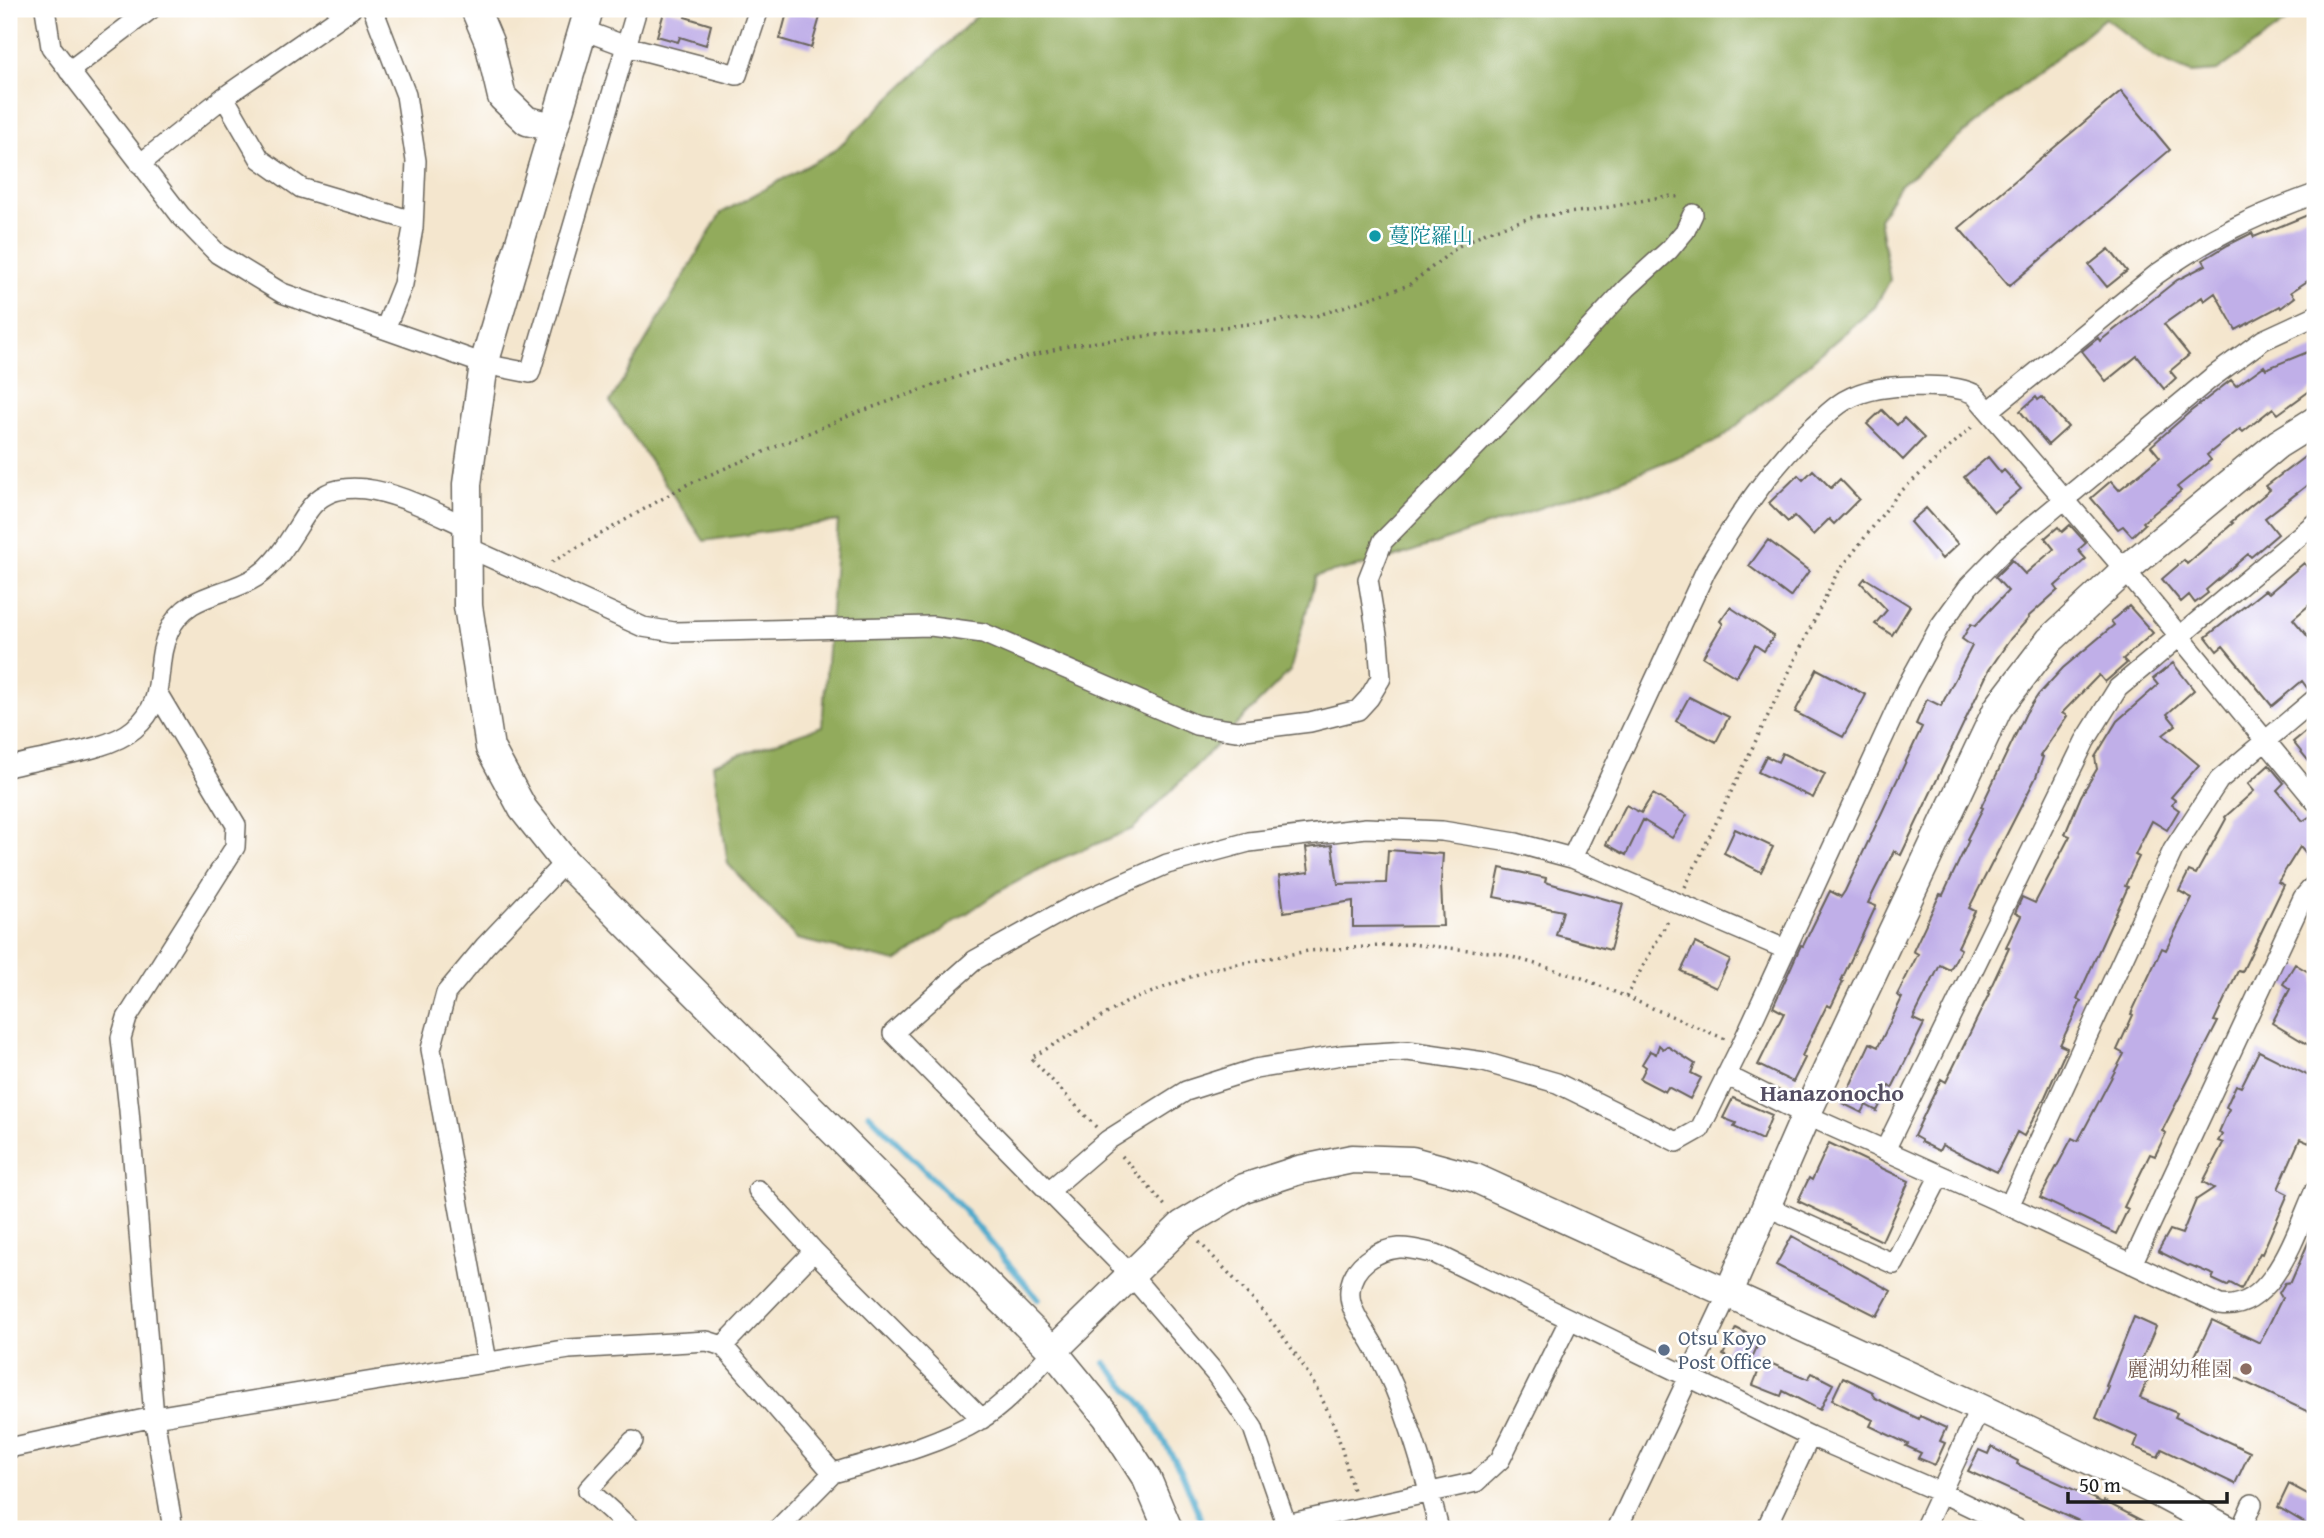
<svg xmlns="http://www.w3.org/2000/svg" width="2324" height="1538" font-family="'Gentium Book Plus','Noto Serif JP',serif">
	<style>
		.forest { fill: #92ab5c; stroke: #57643c; stroke-width: 2 }
		.lines { fill: none; stroke-linecap: round; stroke-linejoin: round }
		.stream { stroke: #4da9cb; stroke-width: 6 }
		.building { fill: #c0afe8 }
		.street-casing { stroke: #68635a; stroke-width: 22 }
		.secondary-casing { stroke: #68635a; stroke-width: 31 }
		.path { stroke: #68635a; stroke-width: 3.5; stroke-dasharray: 2 5; stroke-linecap: butt }
		.street { stroke: #fff; stroke-width: 19 }
		.secondary { stroke: #fff; stroke-width: 28 }
		.culture-dot { fill: #0f9aa8; stroke: #fff; stroke-width: 2.5 }
		.service-dot { fill: #5c6f8a; stroke: #fff; stroke-width: 2.5 }
		.education-dot { fill: #8d6e63; stroke: #fff; stroke-width: 2.5 }
		.labels { text-anchor: middle; stroke-width: 5; stroke-linejoin: round; paint-order: stroke }
		.culture-label { font-size: 21px; fill: #0d838f; stroke: #fff; text-anchor: start }
		.service-label { font-size: 21px; fill: #4e5e75; stroke: #fff; text-anchor: start }
		.education-label { font-size: 21px; fill: #785e54; stroke: #fff; text-anchor: end }
		.quarter-label { font-size: 24px; font-weight: bold; fill: #554f63; stroke: #fff }
	</style>
	<rect width="100%" height="100%" fill="#fff"/>
	<filter id="ink" filterUnits="userSpaceOnUse"><feTurbulence type="fractalNoise" baseFrequency=".0143" numOctaves="2"/><feDisplacementMap in="SourceGraphic" scale="14" xChannelSelector="R" yChannelSelector="G"/><feConvolveMatrix kernelMatrix="1 2 1 2 8 2 1 2 1" color-interpolation-filters="sRGB"/></filter>
	<filter id="wash" filterUnits="userSpaceOnUse"><feTurbulence type="fractalNoise" baseFrequency=".00686" numOctaves="4" result="noise"/><feDisplacementMap in="SourceGraphic" scale="28" xChannelSelector="R" yChannelSelector="G"/><feGaussianBlur stdDeviation="1.57" result="paint"/><feColorMatrix in="noise" values="0 0 0 0 0 0 0 0 0 0 0 0 0 0 0 0 0 1.4 0 .05"/><feComposite in="paint" operator="in"/></filter>
	<g filter="url(#wash)">
		<rect width="100%" height="100%" fill="#f4e6ce"/>
		<path class="forest" d="M984,9H2304L2217,71L2191,73L2156,58L2105,18L1898,187L1879,219L1890,280L1875,307L1721,439L1613,483L1390,559L1316,576L1290,671L1133,829L1055,861L998,892L896,962L797,939L728,864L713,764L822,726L838,521L704,541L610,402L721,213L834,151Z"/>
		<g class="lines">
			<path class="stream" d="M869,1114L961,1207L1038,1299
				M1105,1363L1143,1405L1182,1473L1205,1529"/>
		</g>
		<g id="blocks">
			<path class="building" d="M665,9L686,14L685,17L711,25L706,45L680,37L678,42L657,36Z
				M788,9L820,17L811,48L780,39Z
				M2121,91L2170,150L2009,286L1959,228Z
				M2315,212V276L2291,292L2295,297L2281,308L2280,306L2236,330L2215,293L2204,301L2202,297L2164,324L2189,355L2170,371L2176,378L2164,389L2137,356L2106,381L2082,351L2098,338L2100,341L2177,280L2206,265L2203,260L2228,245L2252,233L2254,237Z
				M2109,249L2127,271L2107,287L2089,265Z
				M2315,349V387L2278,414L2273,408L2243,432L2240,429L2207,455L2211,460L2177,487L2181,491L2143,522L2145,524L2132,536L2123,526L2118,529L2091,498L2111,481L2119,490L2160,457L2151,446L2191,411L2231,380L2236,386L2264,366L2266,369Z
				M2036,397L2038,400L2042,397L2068,427L2048,445L2020,411Z
				M1882,410L1897,425L1904,418L1924,438L1903,460L1867,424Z
				M2315,449V479L2265,518L2278,534L2251,557L2248,554L2206,590L2208,593L2195,603L2189,595L2181,602L2162,579L2184,560L2187,564L2233,523L2231,522L2270,490L2266,486Z
				M1988,457L2001,473L2004,470L2021,489L1994,512L1964,477Z
				M1813,470L1831,488L1840,479L1859,499L1834,524L1829,519L1813,535L1794,516L1788,522L1769,503L1798,475L1803,480Z
				M1926,508L1958,544L1942,559L1910,522Z
				M2070,525L2086,543L2078,550L2086,559L2055,586L2058,590L2028,617L2029,618L2011,638L1989,670L1901,855L1894,851L1868,903L1876,906L1841,981L1843,982L1831,1007L1827,1005L1802,1056L1805,1058L1793,1082L1758,1065L1784,1013L1773,1007L1801,945L1803,946L1830,891L1841,897L1845,891L1922,727L1916,724L1927,699L1941,706L1972,646L1962,639L1971,624L1975,626L2008,591L1995,577L2012,560L2025,574L2054,549L2045,538L2058,527L2062,532Z
				M1768,540L1809,571L1790,597L1749,566Z
				M2304,563L2315,576V600L2293,619L2315,645V687L2308,689L2302,681L2272,706L2223,646L2217,651L2206,637L2265,590L2269,593Z
				M1865,578L1910,606L1892,635L1875,624L1887,610L1861,583Z
				M2129,606L2153,633L2123,659L2127,663L2105,682L2099,675L2062,713L2067,716L2040,756L2043,757L2036,777L1969,908L1975,911L1958,947L1961,949L1950,970L1940,965L1913,1019L1924,1024L1892,1088L1889,1086L1877,1111L1866,1105L1862,1113L1842,1103L1870,1043L1878,1047L1902,998L1897,995L1918,954L1913,951L1940,894L1943,895L1969,840L1967,839L1983,808L1981,807L2026,713L2038,695L2063,668L2114,625L2111,621Z
				M1730,607L1774,636L1764,651L1755,645L1736,677L1703,657L1723,624L1720,621Z
				M2173,663L2194,690L2167,714L2176,725L2163,735L2199,765L2171,797L2175,800L2172,805L2179,810L2167,830L2152,821L2135,855L2139,857L2125,886L2128,887L2077,999L2081,1001L2060,1045L2067,1048L2045,1097L2024,1136L2017,1132L1997,1172L1942,1145L1939,1151L1921,1142V1140L1914,1136L1941,1079L1946,1082L1989,994L1988,993L2009,948L2006,947L2021,916L2015,913L2022,897L2035,903L2070,836L2065,834L2081,796L2097,769L2095,757L2117,721L2158,685L2153,679Z
				M1817,669L1866,695L1843,737L1795,712Z
				M1689,697L1729,717L1716,742L1676,721Z
				M2315,724V769L2293,742Z
				M1782,753L1825,774L1813,798L1758,772L1766,756L1778,762Z
				M2269,765L2284,783L2277,790L2303,821L2315,813V864L2300,847L2278,882L2284,885L2242,972L2238,971L2214,1021L2218,1022L2162,1131L2166,1133L2155,1156L2150,1154L2124,1207L2128,1209L2116,1234L2040,1198L2072,1138L2078,1141L2124,1054L2117,1050L2133,1015L2131,1014L2162,948L2166,950L2192,898L2179,891L2189,871L2196,874L2226,819L2225,817L2254,791L2248,784Z
				M1653,794L1687,815L1672,838L1643,820L1626,855L1606,844L1626,805L1641,813Z
				M1735,829L1773,847L1761,872L1724,853Z
				M1332,845L1338,884L1386,883L1388,850L1443,854L1441,883L1443,926L1353,927V901L1284,912L1279,876L1309,872L1306,848Z
				M1500,868L1546,878L1545,882L1623,904L1610,950L1556,935L1563,911L1494,897Z
				M1695,943L1730,960L1716,988L1681,971Z
				M2295,964L2315,976V1049L2272,1023L2290,989L2283,984Z
				M1659,1045L1663,1049L1667,1046L1695,1064L1691,1073L1701,1078L1690,1099L1668,1087L1665,1092L1640,1079L1646,1067L1642,1064L1650,1051L1656,1054Z
				M2259,1051L2315,1079V1128L2309,1143L2300,1139L2278,1189L2288,1194L2262,1254L2260,1253L2241,1289L2230,1283L2227,1286L2212,1279L2214,1275L2190,1265L2188,1266L2158,1251L2170,1230L2182,1234L2196,1200L2214,1188L2203,1182L2223,1143L2218,1141L2222,1135L2219,1132L2229,1109L2226,1107L2236,1085L2241,1087Z
				M1733,1098L1772,1115L1762,1140L1734,1127L1736,1123L1723,1118Z
				M1829,1143L1909,1181L1882,1241L1798,1201L1809,1178L1812,1180Z
				M2315,1227V1415L2194,1358L2212,1320L2260,1343L2282,1298L2279,1293L2285,1283L2291,1282Z
				M1792,1236L1891,1291L1877,1316L1776,1265Z
				M2134,1317L2156,1327L2139,1366L2151,1372L2140,1398L2177,1413L2175,1417L2250,1452L2235,1484L2162,1449L2158,1457L2134,1447L2138,1437L2096,1418L2109,1387L2106,1386Z
				M1736,1328L1760,1340L1748,1367L1723,1355Z
				M1763,1360L1808,1379L1812,1373L1833,1384L1820,1410L1783,1391L1781,1396L1753,1385Z
				M1843,1377L1873,1392L1872,1394L1875,1398L1919,1419L1920,1416L1946,1428L1940,1441L1945,1443L1935,1465L1918,1458L1921,1453L1906,1446L1908,1444L1870,1426L1873,1420L1832,1400Z
				M1991,1447L2018,1461L2017,1464L2103,1503L2104,1501L2158,1529H2097L1968,1471L1979,1450L1988,1454Z
				M2289,1484L2315,1498V1529L2278,1507Z"/>
		</g>
	</g>
	<g filter="url(#ink)">
		<use href="#blocks" fill-opacity="0" stroke="#68635a" stroke-width="2"/>
		<g class="lines">
			<g class="street-casing">
				<path id="street" d="M45,9L51,47L181,216L218,254L282,293L484,364L530,373L637,9
					M373,9L406,95L416,161L413,228L403,284L385,329
					M583,30L626,46L737,75L759,9
					M69,71L151,9
					M224,97L260,159L301,188L413,221
					M140,164L224,97L351,9
					M1989,411L2157,274C2208,238 2256,215 2315,194
					M467,547L643,627L674,632L931,626L983,633L1196,725L1237,731L1310,722L1358,710L1369,698L1381,678L1378,641L1368,579L1383,541L1549,372L1627,288L1669,250L1685,231L1693,214
					M158,694L236,825L235,847L127,1018L121,1038L129,1110L154,1417L173,1529
					M9,767C45,756 107,752 134,729C170,699 152,666 169,631C187,592 225,597 256,577C279,562 293,533 308,511C342,460 425,508 467,527
					M1572,858L1706,570C1737,518 1770,467 1815,425C1824,417 1834,407 1844,401C1866,388 1892,386 1916,386C1937,387 1955,385 1974,394L2125,570L2315,801
					M1726,1075L1806,1115L2009,1206L2220,1305C2273,1313 2297,1229 2315,1190
					M1885,1150L2085,741L2118,688L2315,523
					M758,1190L814,1251L982,1419
					M1049,1191L1108,1140L1186,1091L1255,1069L1342,1055L1408,1051L1484,1062L1557,1083L1677,1142L1700,1129L1741,1046L1908,684L1940,626L1969,586L2006,548L2211,378L2263,340L2315,316
					M1766,1206L1894,1264L1940,1175
					M2009,1206L2173,850L2219,780L2315,699
					M814,1251L723,1346L833,1473C881,1459 938,1445 981,1419C1008,1403 1031,1374 1053,1351
					M2132,1264L2303,898L2315,884
					M487,1362L431,1049L446,993L485,946L565,862
					M9,1448L154,1417L569,1349L707,1341L723,1346
					M1287,1524L1476,1482L1500,1460L1570,1319
					M631,1529L588,1490L633,1441
					M778,1529L833,1473
					M1288,1529L1253,1428L1215,1373L1130,1274L893,1033L975,960L1072,906L1167,864L1249,842L1366,828L1442,831L1516,843L1572,858L1785,949
					M1439,1529C1423,1467 1406,1404 1375,1348C1366,1330 1348,1311 1350,1290C1352,1266 1376,1250 1399,1248C1410,1247 1425,1252 1436,1254L1810,1436L1942,1493L2017,1529
					M1617,1529L1728,1294
					M1766,1529L1810,1436
					M1924,1529L1980,1408
					M2241,1529L2252,1504"/>
			</g>
			<g class="secondary-casing">
				<path id="secondary" d="M475,9L489,42L502,97L527,121L554,127
					M589,9L484,364L467,484L468,606L490,748L523,809L565,862L1053,1351L1107,1417L1147,1479L1168,1529
					M1728,1294L1806,1115L1998,708L2050,640L2125,570L2278,444L2315,421
					M1053,1351L1182,1225L1244,1188L1299,1170L1352,1159L1412,1161L1475,1178L1980,1408L2153,1490L2226,1529"/>
			</g>
			<path class="path" d="M552,562L688,484L851,415L974,371L1072,345L1316,316L1409,285L1459,246L1486,232L1533,217L1594,210L1666,196L1681,197
				M1685,887L1836,575L1898,494L1975,424
				M1626,997L1669,919
				M1096,1127L1031,1058L1127,1002L1211,969L1308,951L1409,944L1499,953L1582,978L1725,1039
				M1122,1156L1167,1208
				M1199,1242C1254,1299 1302,1349 1333,1423C1342,1444 1346,1468 1353,1490"/>
			<use href="#street" class="street"/>
			<use href="#secondary" class="secondary"/>
		</g>
	</g>
	<circle class="culture-dot" cx="1375" cy="236" r="7"/>
	<circle class="service-dot" cx="1664" cy="1350" r="7"/>
	<circle class="education-dot" cx="2246" cy="1369" r="7"/>
	<g class="labels">
		<g class="culture-label">
			<text x="1389" y="243">蔓陀羅山</text>
		</g>
		<g class="service-label">
			<text x="1678" y="1345">Otsu Koyo<tspan x="1678" dy="24">Post Office</tspan></text>
		</g>
		<g class="education-label">
			<text x="2232" y="1376">麗湖幼稚園</text>
		</g>
		<g class="quarter-label">
			<text x="1832" y="1101">Hanazonocho</text>
		</g>
	</g>
	<rect width="2324" height="1538" fill="none" stroke="#fff" stroke-width="35"/>
	<path d="M2068 1492v10h159v-10" fill="none" stroke="#1c1c1c" stroke-width="3.5"/>
	<text x="2079" y="1492" font-size="21" fill="#1c1c1c" stroke="#ffffff" stroke-width="5" paint-order="stroke">50 m</text>
</svg>
